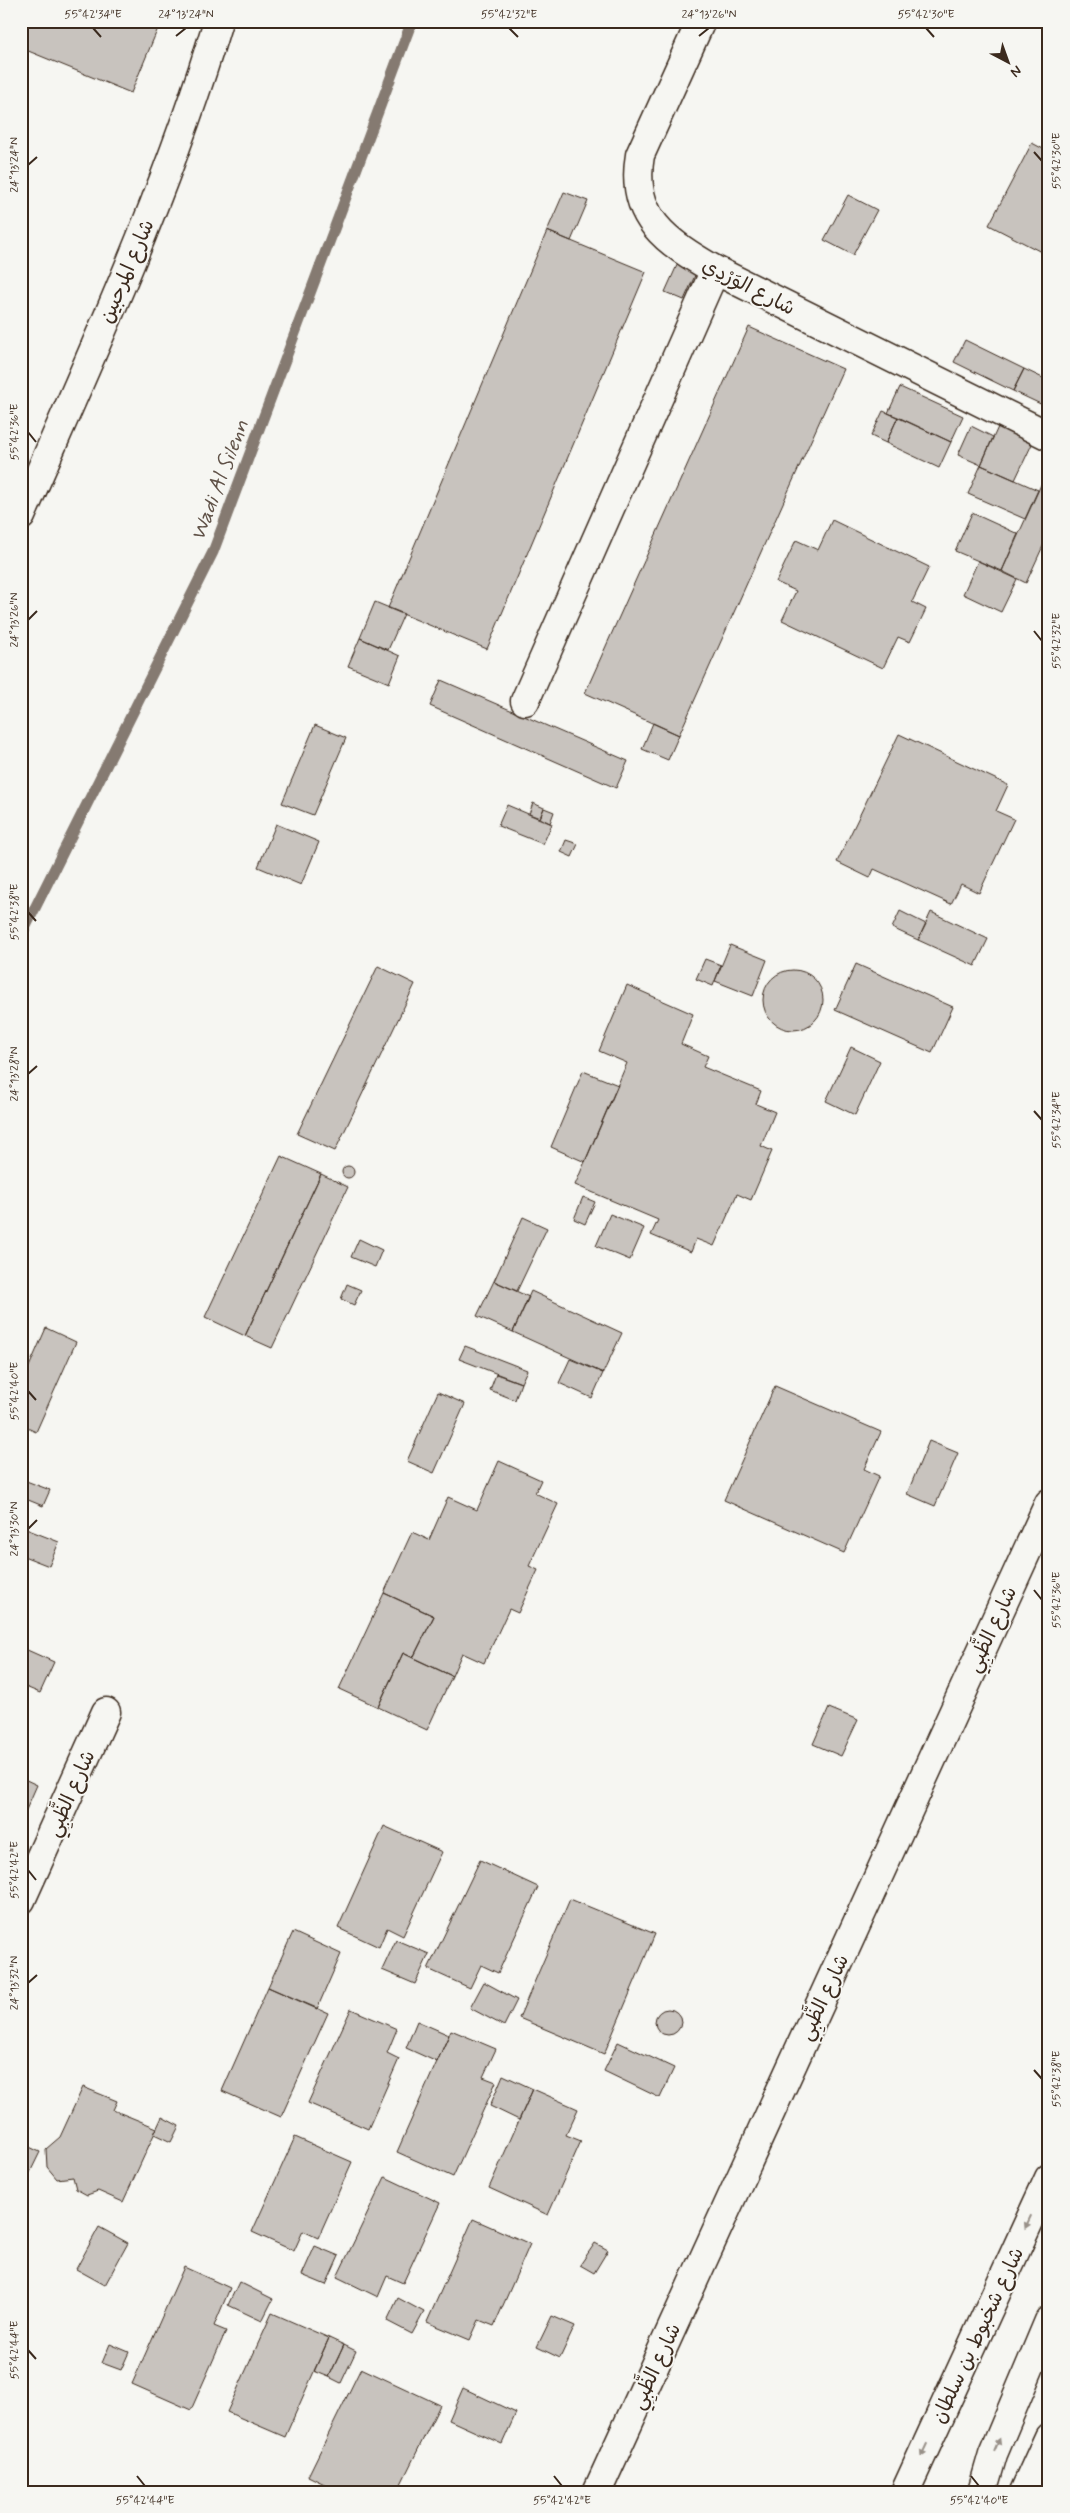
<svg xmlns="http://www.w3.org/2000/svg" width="1070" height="2513" font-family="Mynerve,'Playpen Sans Arabic',sans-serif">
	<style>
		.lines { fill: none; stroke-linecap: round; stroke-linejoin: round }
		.stream { stroke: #857a71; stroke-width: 11 }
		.building { fill: #c8c3be; stroke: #3b2a1e }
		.minor-casing { stroke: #3b2a1e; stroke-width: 31 }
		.major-casing { stroke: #3b2a1e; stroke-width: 31 }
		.minor { stroke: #f6f6f2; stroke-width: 28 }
		.major { stroke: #f6f6f2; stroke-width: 28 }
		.oneway { fill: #989088 }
		.ticks { fill: none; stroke: #3b2a1e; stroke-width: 2 }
		.labels { text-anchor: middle; stroke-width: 4; stroke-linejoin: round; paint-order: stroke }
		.street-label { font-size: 20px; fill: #3b2a1e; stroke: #f6f6f2 }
		.water-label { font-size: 21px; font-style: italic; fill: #605248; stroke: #f6f6f2 }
		.neatline { fill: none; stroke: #3b2a1e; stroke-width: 2 }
		.ticks-label { font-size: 12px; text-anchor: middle; fill: #3b2a1e }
	</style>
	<rect width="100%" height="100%" fill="#f6f6f2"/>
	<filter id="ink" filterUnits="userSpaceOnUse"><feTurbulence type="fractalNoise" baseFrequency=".02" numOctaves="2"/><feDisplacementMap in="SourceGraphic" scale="10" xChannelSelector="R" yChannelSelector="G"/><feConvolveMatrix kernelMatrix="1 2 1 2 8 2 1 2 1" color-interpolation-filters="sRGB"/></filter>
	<g filter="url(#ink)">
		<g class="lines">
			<path class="stream" d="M21,936L213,552L412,21"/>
		</g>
		<path class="building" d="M21,21H161L131,93L21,48Z
			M1032,143L1049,152V256L989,225Z
			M564,192L588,201L571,241L547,231Z
			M848,195L877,210L853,255L824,240Z
			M547,231L646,272L487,649L388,608Z
			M678,263L697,271L684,300L665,292Z
			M749,327L843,369L679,735L585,693Z
			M965,340L1024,369L1013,391L954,362Z
			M1024,369L1049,381V408L1013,391Z
			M900,387L963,416L951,442L888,413Z
			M883,411L898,417L886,443L871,436Z
			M898,417L951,442L939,468L886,443Z
			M971,426L993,437L981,465L958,455Z
			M998,427L1033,442L1015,480L981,465Z
			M981,465L1038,490L1025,519L968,494Z
			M1049,467V533L1026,583L1002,571Z
			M972,513L1018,534L1002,571L955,551Z
			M832,520L929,567L912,602L926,609L910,642L898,637L883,668L782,620L796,591L776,582L796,540L818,550Z
			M978,561L1017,579L1001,612L963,594Z
			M375,602L404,614L388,650L360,638Z
			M360,638L400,656L389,683L348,666Z
			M441,680L628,761L616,788L430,706Z
			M653,723L679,735L668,760L642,749Z
			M315,725L346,738L313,815L282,803Z
			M899,734L1008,785L996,811L1014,819L979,893L961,884L951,904L874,869L870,878L837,862Z
			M533,803L544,808L540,818L529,814Z
			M507,805L552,824L543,844L498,826Z
			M544,808L554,812L550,823L540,818Z
			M276,824L319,842L301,885L258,867Z
			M566,840L578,844L572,857L561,852Z
			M900,911L926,924L918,940L892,928Z
			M931,912L988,939L975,966L918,940Z
			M730,945L767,960L753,996L715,981Z
			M705,959L721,965L713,986L696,979Z
			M856,964L953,1007L932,1053L835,1010Z
			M378,966L415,984L335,1151L297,1134Z
			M763 1000a30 30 0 1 1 60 0a30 30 0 1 1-60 0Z
			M627,985L693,1014L681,1044L708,1056L703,1067L761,1091L756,1104L775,1112L761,1146L772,1151L751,1200L737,1194L714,1246L696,1239L691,1252L651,1235L658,1220L575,1185L627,1063L599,1051Z
			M851,1047L880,1061L855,1115L826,1101Z
			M583,1071L618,1085L585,1162L551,1147Z
			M281,1156L321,1174L245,1336L205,1317Z
			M342 1172a6 6 0 1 1 12 0a6 6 0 1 1-12 0Z
			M321,1174L348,1187L272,1348L245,1336Z
			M583,1197L595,1202L585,1224L574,1219Z
			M610,1214L644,1228L630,1260L596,1246Z
			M523,1217L547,1228L517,1291L494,1281Z
			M359,1239L382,1250L375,1267L351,1257Z
			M494,1281L529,1297L513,1332L477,1316Z
			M347,1284L361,1290L354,1305L341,1299Z
			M531,1291L622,1333L603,1373L513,1332Z
			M46,1328L76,1342L36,1432L21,1425V1385Z
			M465,1346L527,1370L521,1383L459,1359Z
			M570,1359L603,1373L592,1398L559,1383Z
			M496,1374L521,1383L515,1400L490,1390Z
			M775,1386L881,1432L864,1469L879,1476L844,1553L724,1500Z
			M438,1392L465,1404L434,1473L407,1461Z
			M929,1441L958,1453L935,1506L907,1494Z
			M499,1461L541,1480L535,1493L558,1504L529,1566L538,1570L518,1613L509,1609L484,1663L462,1653L452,1676L413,1658L434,1616L384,1593L412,1532L429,1540L448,1497L477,1510Z
			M21,1479L50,1490L43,1506L21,1497Z
			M21,1527L59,1542L49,1566L21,1555Z
			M384,1593L434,1616L413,1658L403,1653L378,1707L339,1689Z
			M25,1649L54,1662L40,1693L21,1685V1657Z
			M403,1653L452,1676L427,1730L378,1707Z
			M829,1708L858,1720L841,1756L813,1744Z
			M22,1778L37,1785L22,1819L21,1780Z
			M384,1826L442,1852L403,1936L387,1928L379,1947L338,1928Z
			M480,1860L538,1887L498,1973L481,1965L470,1988L428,1969Z
			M570,1899L655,1934L604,2054L519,2018Z
			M293,1932L341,1954L317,2009L268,1987Z
			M396,1940L429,1954L415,1984L382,1970Z
			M484,1982L517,2000L504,2026L470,2008Z
			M268,1987L328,2013L281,2117L222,2091Z
			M351,2009L397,2029L387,2053L399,2059L368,2129L308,2103Z
			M655 2022a13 13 0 1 1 26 0a13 13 0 1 1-26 0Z
			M417,2021L449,2035L437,2062L406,2048Z
			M451,2030L496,2049L483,2077L496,2082L453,2177L397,2152Z
			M618,2042L674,2068L660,2098L604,2071Z
			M503,2075L533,2089L519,2120L490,2106Z
			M83,2087L117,2101L113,2110L157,2128L123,2202L98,2191L87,2195L76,2189L73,2177L57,2179L47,2167L46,2149L60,2137Z
			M533,2089L578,2109L566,2135L581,2141L548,2215L489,2188Z
			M162,2117L179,2126L171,2142L154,2134Z
			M295,2137L352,2162L318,2238L303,2231L294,2251L252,2232Z
			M23,2144L40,2152L21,2191V2147Z
			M385,2177L440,2203L403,2283L387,2276L378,2297L337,2277Z
			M473,2219L530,2244L494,2326L479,2320L470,2340L427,2322Z
			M99,2227L128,2243L105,2285L76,2269Z
			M595,2243L608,2250L594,2273L580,2265Z
			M315,2246L339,2256L326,2285L302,2275Z
			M184,2267L230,2288L214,2326L226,2331L191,2410L132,2384Z
			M239,2282L273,2299L262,2321L228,2305Z
			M398,2298L424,2312L412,2334L387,2321Z
			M272,2313L329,2338L285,2437L227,2412Z
			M552,2316L575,2326L560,2358L537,2347Z
			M329,2338L344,2345L329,2377L314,2371Z
			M110,2344L129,2352L121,2370L102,2363Z
			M344,2345L356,2351L341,2383L329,2377Z
			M361,2368L440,2405L397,2492H341L308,2476Z
			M463,2388L516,2413L502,2444L449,2420Z"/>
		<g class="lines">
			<g class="minor-casing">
				<path id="minor" d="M701,21L640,155C629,218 667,242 715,270L1049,436
					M21,516C92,353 167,192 218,21
					M525,701L715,270
					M21,1900L106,1712
					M597,2492L1049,1503"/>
			</g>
			<g class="major-casing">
				<path id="major" d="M905,2492L1049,2178
					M982,2492L993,2454L1049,2321
					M1024,2492L1049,2437"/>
			</g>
			<use href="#minor" class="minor"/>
			<use href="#major" class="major"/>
		</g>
		<defs><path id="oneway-solid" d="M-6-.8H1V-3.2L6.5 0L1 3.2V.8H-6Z" transform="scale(1.25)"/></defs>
		<g class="oneway">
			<use href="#oneway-solid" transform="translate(1028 2222) rotate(115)"/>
			<use href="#oneway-solid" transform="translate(997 2445) rotate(-67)"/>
			<use href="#oneway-solid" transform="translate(924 2450) rotate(115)"/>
		</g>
	</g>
	<path class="ticks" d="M93,28L101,37M509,28L518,37M926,28L934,37M176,36L186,28M699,36L709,28M1034,152L1042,161M28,165L37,157M28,432L36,442M28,620L37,611M1034,631L1042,641M28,912L36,921M28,1074L37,1066M1034,1111L1042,1120M28,1391L36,1400M28,1529L37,1520M1034,1590L1042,1600M28,1870L36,1880M28,1983L37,1975M1034,2070L1042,2079M28,2350L36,2359M137,2476L145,2486M554,2476L562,2486M971,2476L979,2486"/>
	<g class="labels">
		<g class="street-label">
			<text transform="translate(126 271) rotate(-67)" y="7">شارع المرحبين</text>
			<text transform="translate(749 286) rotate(27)" y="7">شارع الوَرْدِي</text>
			<text transform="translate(991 1629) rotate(-65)" y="7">شارع الظَّبِي</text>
			<text transform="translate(70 1793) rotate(-66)" y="7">شارع الظَّبِي</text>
			<text transform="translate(823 1997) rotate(-65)" y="7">شارع الظَّبِي</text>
			<text transform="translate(977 2335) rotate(-65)" y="7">شارع شخبوط بن سلطان</text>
			<text transform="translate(655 2366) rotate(-65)" y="7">شارع الظَّبِي</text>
		</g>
		<g class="water-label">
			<text transform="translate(219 480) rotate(-69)" y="7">Wadi Al Silenn</text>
		</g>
	</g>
	<rect width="1070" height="2513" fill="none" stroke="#f6f6f2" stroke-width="55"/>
	<g transform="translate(1008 62) rotate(139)" stroke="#f6f6f2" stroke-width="4" paint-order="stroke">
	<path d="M0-4L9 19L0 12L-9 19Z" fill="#3b2a1e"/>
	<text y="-8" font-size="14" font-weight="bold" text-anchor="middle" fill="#3b2a1e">N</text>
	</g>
	<rect x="28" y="28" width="1014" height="2458" class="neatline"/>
	<g class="ticks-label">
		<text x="93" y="18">55°42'34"E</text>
		<text x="186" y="18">24°13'24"N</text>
		<text x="509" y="18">55°42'32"E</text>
		<text x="709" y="18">24°13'26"N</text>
		<text x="926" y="18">55°42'30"E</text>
		<text transform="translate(1056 161) rotate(-90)" y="4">55°42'30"E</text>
		<text transform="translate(14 165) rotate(-90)" y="4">24°13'24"N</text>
		<text transform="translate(14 432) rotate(-90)" y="4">55°42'36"E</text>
		<text transform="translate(14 620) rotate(-90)" y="4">24°13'26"N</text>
		<text transform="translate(1056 641) rotate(-90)" y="4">55°42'32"E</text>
		<text transform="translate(14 912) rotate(-90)" y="4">55°42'38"E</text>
		<text transform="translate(14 1074) rotate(-90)" y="4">24°13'28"N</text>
		<text transform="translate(1056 1120) rotate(-90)" y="4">55°42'34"E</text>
		<text transform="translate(14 1391) rotate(-90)" y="4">55°42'40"E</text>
		<text transform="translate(14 1529) rotate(-90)" y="4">24°13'30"N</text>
		<text transform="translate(1056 1600) rotate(-90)" y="4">55°42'36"E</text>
		<text transform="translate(14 1870) rotate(-90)" y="4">55°42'42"E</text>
		<text transform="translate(14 1983) rotate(-90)" y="4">24°13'32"N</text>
		<text transform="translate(1056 2079) rotate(-90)" y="4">55°42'38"E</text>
		<text transform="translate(14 2350) rotate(-90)" y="4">55°42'44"E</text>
		<text x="145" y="2504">55°42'44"E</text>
		<text x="562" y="2504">55°42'42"E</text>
		<text x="979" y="2504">55°42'40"E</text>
	</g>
</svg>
